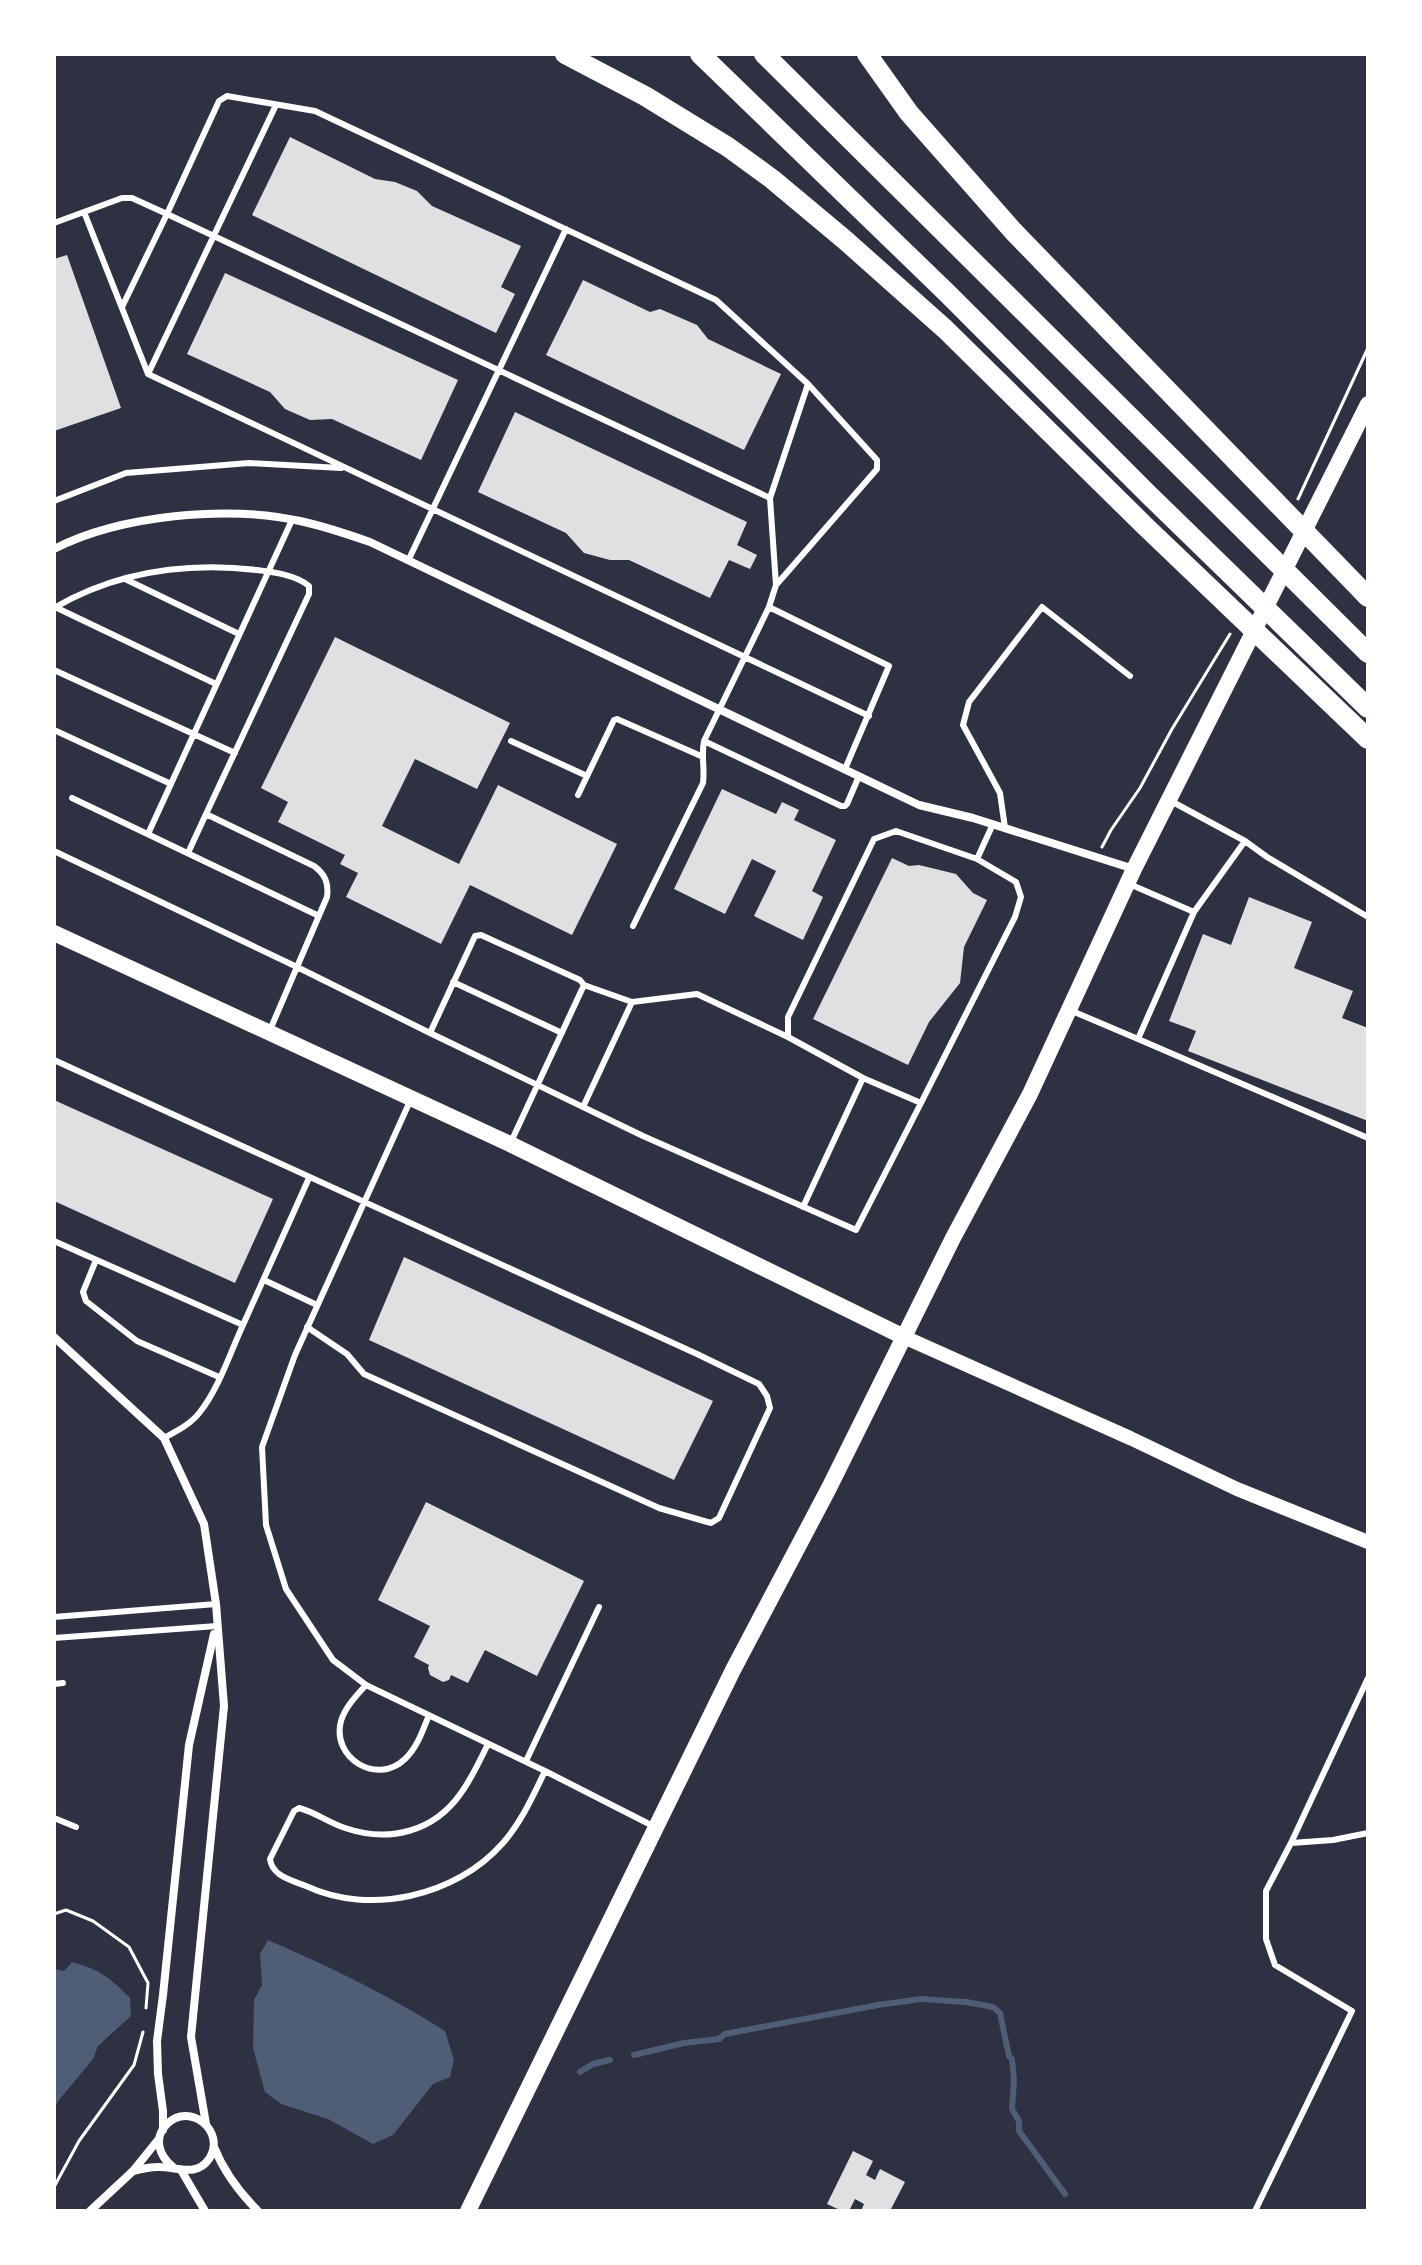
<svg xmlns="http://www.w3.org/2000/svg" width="1422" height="2265" font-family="Manrope,sans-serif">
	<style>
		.water { fill: #4f5d75 }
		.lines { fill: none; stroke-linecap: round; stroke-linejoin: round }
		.stream { stroke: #4f5d75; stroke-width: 6 }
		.building { fill: #e0e0e3 }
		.path { stroke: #fff; stroke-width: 3 }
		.service { stroke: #fff; stroke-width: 6 }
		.minor { stroke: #fff; stroke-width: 8 }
		.tertiary { stroke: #fff; stroke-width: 14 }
		.secondary { stroke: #fff; stroke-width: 16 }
		.motorway { stroke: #fff; stroke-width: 20 }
	</style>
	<rect width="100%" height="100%" fill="#2d3142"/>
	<path class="water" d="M268,1940C329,1966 388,1995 445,2031L454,2060L450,2077L433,2084L393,2135L373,2144L328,2119L281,2104L265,2092L253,2048L254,2000L262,1985L260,1954Z
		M72,1962C101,1970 109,1977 130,1998L131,2016L98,2046L93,2059L59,2100L54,2109V1969L64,1971Z"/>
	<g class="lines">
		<path class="stream" d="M634,2055L684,2043L719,2039L725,2034L878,2005L921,1999L966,2002L993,2007L1000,2013L1009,2056L1012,2059L1014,2081L1012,2109L1019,2121V2131L1065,2194
			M580,2072L593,2064L610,2060"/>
	</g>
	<path class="building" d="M290,137L375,179L395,182L417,191L432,206L521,246L501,287L515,294L496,333L252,215Z
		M67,255L121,408L54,431V259Z
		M225,273L458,380L421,460L332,419L310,420L285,409L270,392L187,354Z
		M583,280L650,312L660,309L697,325L708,339L781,374L744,450L546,355Z
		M515,412L747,522L737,545L757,555L750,569L729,560L710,598L629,560H610L584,553L566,533L478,492Z
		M335,637L510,723L477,789L415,759L382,826L459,864L498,785L617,844L572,935L470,885L441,944L346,897L358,873L340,864L345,855L278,822L288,802L261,788Z
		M722,789L776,814L782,802L799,810L794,820L836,840L812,891L823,897L803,940L754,916L776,871L752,859L725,914L674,889Z
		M892,858L909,866L919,865L956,874L973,893L987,900L964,947L960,983L929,1022L908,1065L813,1019Z
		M1249,897L1312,922L1294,968L1353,991L1342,1018L1368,1028V1121L1188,1051L1196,1031L1169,1021L1203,934L1231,945Z
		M54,1100L273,1199L235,1283L54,1201Z
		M404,1257L713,1401L674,1480L369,1340Z
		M426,1502L584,1581L537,1676L485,1650L468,1683L451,1675L449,1680L443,1682L430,1675L428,1668L429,1665L414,1657L430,1626L378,1600Z
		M853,2151L873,2161L866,2175L875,2180L880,2169L905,2182L890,2211H861L864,2204L855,2199L849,2211H842L827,2204Z"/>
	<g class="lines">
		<path class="path" d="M1298,499L1368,348
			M1102,847L1111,830L1140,788L1172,729L1230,634
			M54,1914L66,1910L93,1921L129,1947L148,1983L146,2008
			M54,2187L79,2141L134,2065L143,2032"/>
		<path class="service" d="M84,212L148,374L869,716
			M54,223L122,198H132L167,214L219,101L227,96L315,111L716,300L808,384L770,498L776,585L769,607L704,741C701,756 705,768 703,783L633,926
			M122,307L167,214L770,498
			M148,374L276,105
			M54,501L126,473L249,463L341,468
			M408,561L566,229
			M125,579L239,634
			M777,584L877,469V460L808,384
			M55,607L216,684
			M769,607L889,666L845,769
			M54,608C116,572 186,562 257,570C273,572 296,575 309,586V594L206,814L314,866C325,874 329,883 327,897L297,967L430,1033L475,936L481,935L580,980L584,985L510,1144
			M54,670L235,753
			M54,730L171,784
			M511,741L587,776
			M704,741L841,806H845L847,804L859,776
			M578,795L614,720L617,719L701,756
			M72,798L319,916
			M1005,828L1000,793L963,725L969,702L1042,607L1130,676
			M148,834L292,520
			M1245,841L1267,857L1368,917
			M54,851L297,967L270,1030
			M188,853L206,814
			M977,859L1016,882L1021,897L1015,917L921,1103L863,1078L788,1037V1017L874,839L896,831L977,859L993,824
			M1127,883L1194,912
			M453,982L562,1033
			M584,985L632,1002L697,994L788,1037
			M1072,1011L1138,1039L1194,912L1245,841L1169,800
			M430,1033L643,1136L856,1230L921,1103
			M1138,1039L1368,1138
			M54,1060L697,1354L759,1384L767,1396L770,1408L719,1518L711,1523L659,1508L364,1374L347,1354L307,1327
			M411,1099L295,1355L262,1447L266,1525L286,1589L333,1660L366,1685L545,1771L655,1827
			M583,1107L632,1002
			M803,1207L863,1078
			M54,1241L243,1325C230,1353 219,1388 200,1412C191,1424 177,1431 164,1438
			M96,1260L83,1292L86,1301L137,1341L219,1377
			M264,1280L317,1305
			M243,1325L309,1178
			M54,1617L216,1604
			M54,1638L217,1626
			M54,1684L63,1683
			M366,1685C357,1695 345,1707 341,1721C331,1758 377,1786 405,1759C417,1748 423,1730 429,1715
			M488,1744C480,1760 472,1778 461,1793C434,1832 389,1843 345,1828C329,1823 315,1812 299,1808L294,1811L270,1859C272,1876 291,1880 306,1886C370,1916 456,1896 502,1844C521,1823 533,1796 545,1771
			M526,1761L599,1607
			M54,1818L76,1827
			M1291,1843L1333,1840L1368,1833
			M1255,2211L1352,2011L1275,1965L1266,1939V1891L1291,1843L1368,1678"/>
		<path class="minor" d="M54,549C120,515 227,505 300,521C324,526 347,534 370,542L919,805L973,818L1134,869
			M54,1337L164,1438L204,1524L216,1604L224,1706L191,2037L206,2124
			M163,2130V2111L158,2074L157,2041L163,1995L189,1745L214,1634
			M214,2147C224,2172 239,2192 258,2211
			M181,2170L205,2211
			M133,2171C141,2169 149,2167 157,2167C176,2166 196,2178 209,2159C227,2132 190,2101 167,2124C153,2138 159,2156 173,2167
			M90,2211L133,2171L158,2140"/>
		<path class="tertiary" d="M904,1337L1130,1438L1237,1489L1368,1542"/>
		<path class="secondary" d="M54,933L510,1144L904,1337
			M468,2211L733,1670L829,1488L953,1238L1030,1094L1134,869L1368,404"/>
		<path class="motorway" d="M565,54L645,96L728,147L772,179L845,240L945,329L1146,527L1368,739
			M700,54L947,293L1149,495L1368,708
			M764,54L1368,653
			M867,54L909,113L1013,231L1368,597"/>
	</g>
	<rect width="1422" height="2265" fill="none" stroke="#ffffff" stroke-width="112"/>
</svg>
